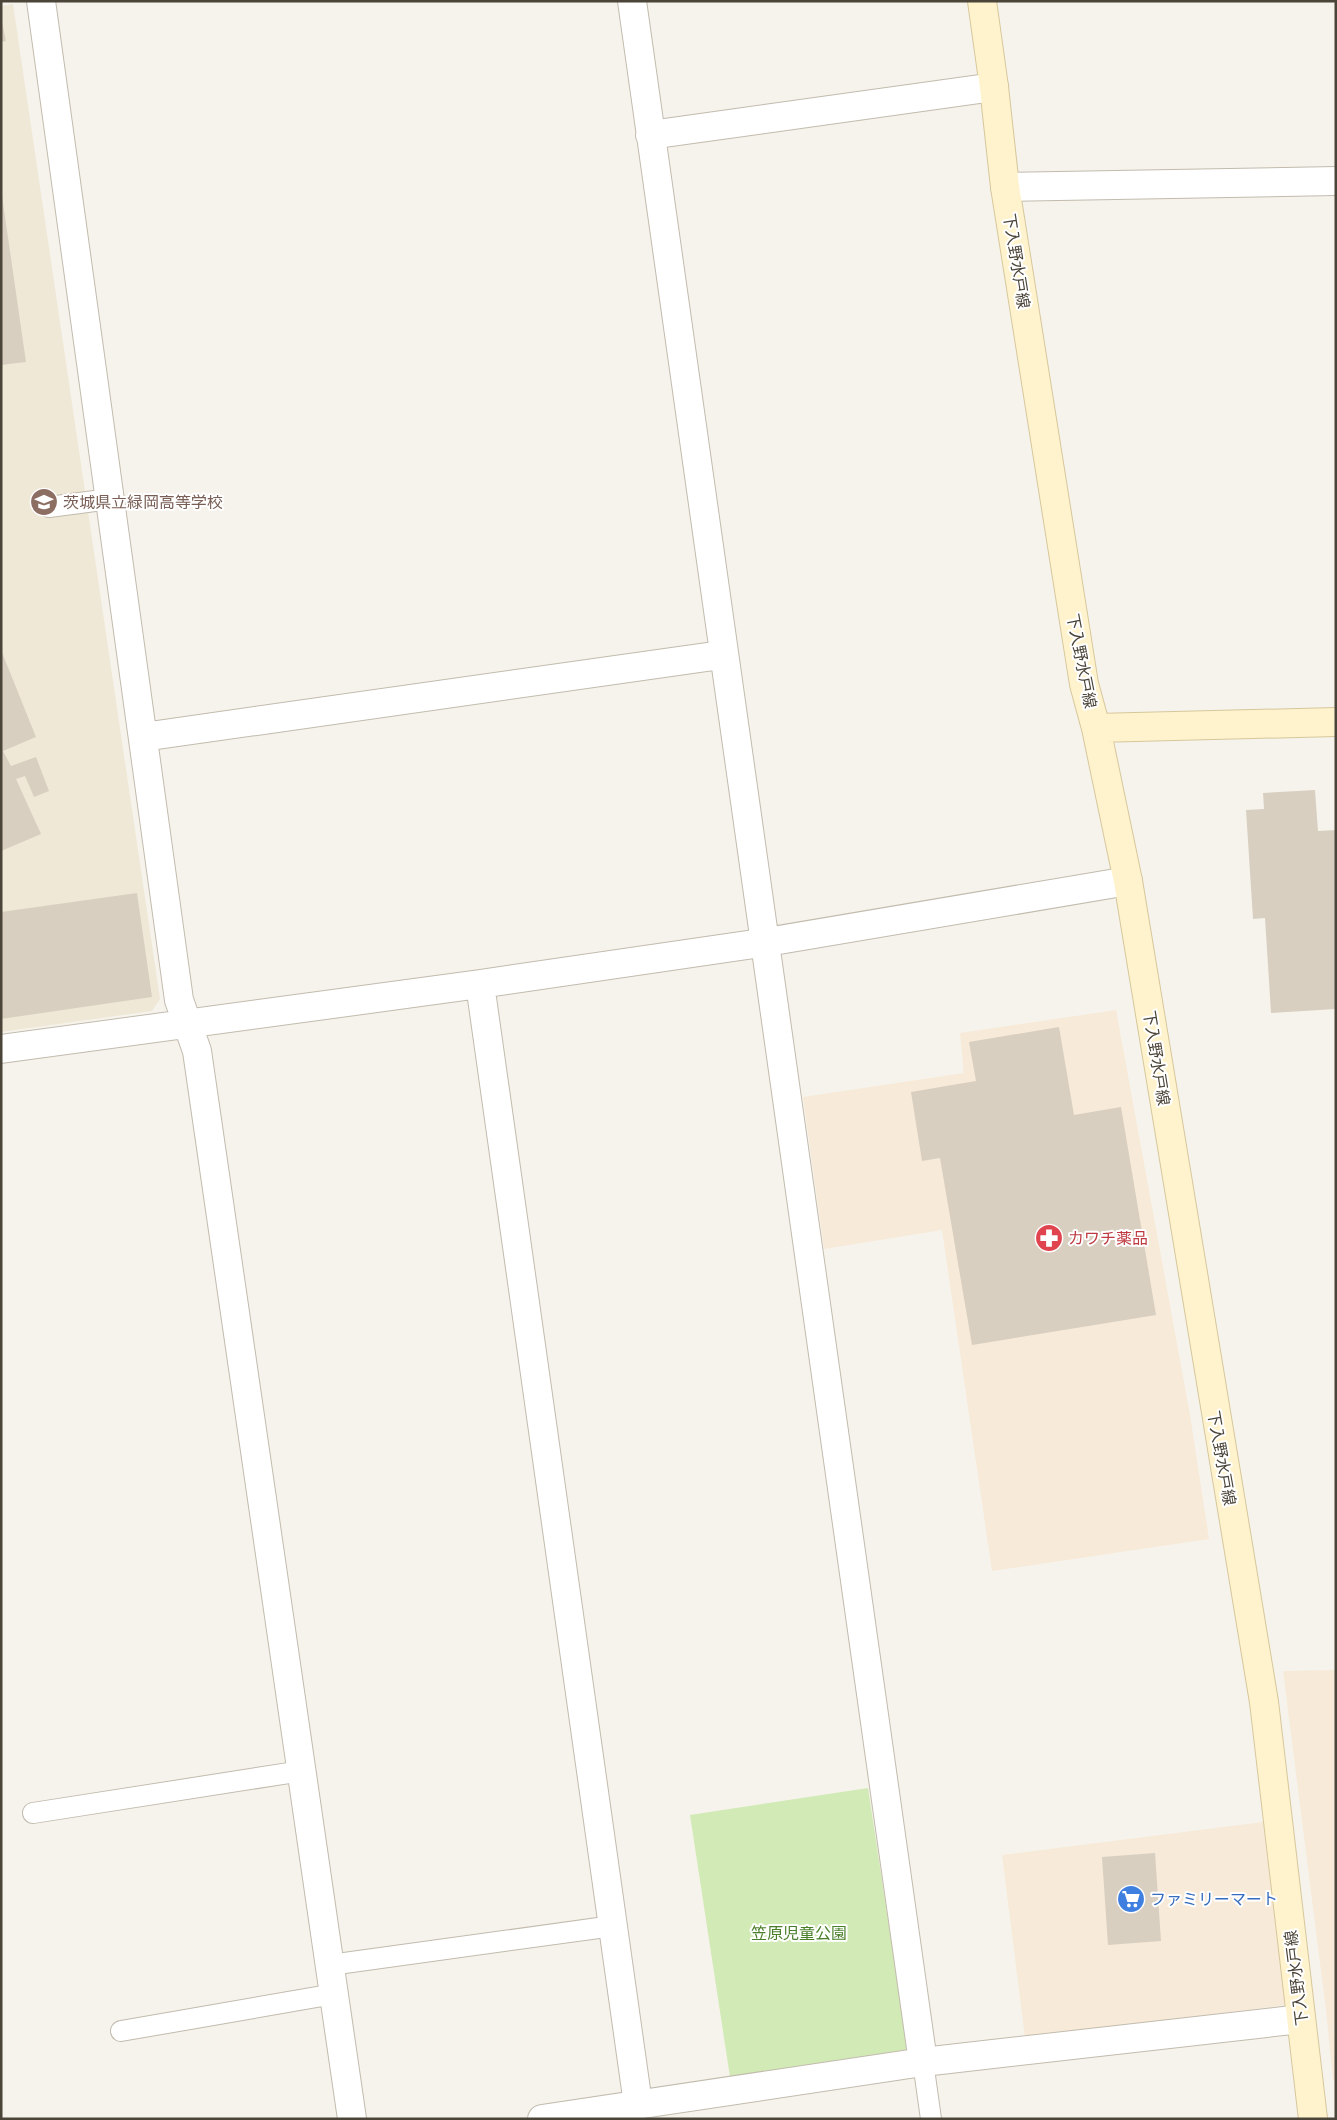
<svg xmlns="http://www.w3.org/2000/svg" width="1337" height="2120" font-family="'DejaVu Sans','Noto Sans JP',sans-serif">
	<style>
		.commercial { fill: #f7ead8 }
		.education { fill: #efe8d6 }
		.green { fill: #d2eab5 }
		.building { fill: #d8cfc1 }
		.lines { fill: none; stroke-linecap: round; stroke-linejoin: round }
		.lane-casing { stroke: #c2bbae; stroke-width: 22 }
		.street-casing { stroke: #c2bbae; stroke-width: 30 }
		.secondary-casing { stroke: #d6c79b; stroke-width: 30 }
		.lane { stroke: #fff; stroke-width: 20 }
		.street { stroke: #fff; stroke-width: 28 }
		.secondary { stroke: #fff3cd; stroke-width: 28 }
		.labels { text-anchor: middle; stroke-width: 4; stroke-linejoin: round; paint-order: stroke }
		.street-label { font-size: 16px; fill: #4b4439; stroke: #fff }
		.education-label { font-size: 16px; fill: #785e54; stroke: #fff; text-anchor: start }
		.health-label { font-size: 16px; fill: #be3a42; stroke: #fff; text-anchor: start }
		.shop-label { font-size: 16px; fill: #366cbe; stroke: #fff; text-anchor: start }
		.park-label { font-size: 16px; fill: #4a7f2a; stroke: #fff }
	</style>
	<rect width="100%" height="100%" fill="#f6f3ec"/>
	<path class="commercial" d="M1116,1010L1190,1415L1209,1539L992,1571L942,1230L824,1249L803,1097L964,1073L960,1033Z
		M1336,1670V2080H1333L1326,2010L1283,1671Z
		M1263,1822L1286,2005L1025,2038L1002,1855Z"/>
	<path class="education" d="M13,4L160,999L152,1011L1,1032V6Z"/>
	<path class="green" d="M868,1788L908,2051L730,2077L690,1815Z"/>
	<path class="building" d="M1,18L6,41L1,42Z
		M1,189L26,362L1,365Z
		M1,650L36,737L3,751L11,766L36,757L49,791L34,797L25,776L16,779L41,834L1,851Z
		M1315,790L1318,831L1336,830V1009L1271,1013L1265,918L1253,919L1246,810L1264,809L1263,793Z
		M137,893L152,997L1,1019V912Z
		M1059,1027L1074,1115L1121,1107L1156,1315L972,1345L940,1158L922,1161L911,1092L976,1081L969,1042Z
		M1155,1853L1161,1941L1108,1945L1102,1857Z"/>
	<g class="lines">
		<g class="lane-casing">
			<path id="lane" d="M49,507L110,499
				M33,1813L302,1771
				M330,1965L613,1926
				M121,2031L334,1994
				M923,2062L931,2119"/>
		</g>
		<g class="street-casing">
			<path id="street" d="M41,1L179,1000L197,1051L352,2119
				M632,1C724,689 821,1376 923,2062
				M650,135L994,87
				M1005,187L1336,181
				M143,737L721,655
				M480,984L638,2104
				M1,1049L480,984L761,943L1128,881
				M542,2119L923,2062L1301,2019"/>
		</g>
		<g class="secondary-casing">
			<path id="secondary" d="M982,1L994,87L1005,187L1084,684L1096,728L1128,881L1264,1702L1313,2119
				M1096,728L1336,722"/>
		</g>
		<use href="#lane" class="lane"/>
		<use href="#street" class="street"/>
		<use href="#secondary" class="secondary"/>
	</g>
	<defs>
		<g id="school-disc" transform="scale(1.4375)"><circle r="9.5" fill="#8d6e63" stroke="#fff"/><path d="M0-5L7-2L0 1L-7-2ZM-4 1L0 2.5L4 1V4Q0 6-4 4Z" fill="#fff"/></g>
		<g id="pharmacy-disc" transform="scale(1.4375)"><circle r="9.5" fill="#e0444e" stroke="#fff"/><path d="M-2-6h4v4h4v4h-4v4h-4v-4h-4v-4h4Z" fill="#fff"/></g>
		<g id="supermarket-disc" transform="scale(1.4375)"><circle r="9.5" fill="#3f7fe0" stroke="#fff"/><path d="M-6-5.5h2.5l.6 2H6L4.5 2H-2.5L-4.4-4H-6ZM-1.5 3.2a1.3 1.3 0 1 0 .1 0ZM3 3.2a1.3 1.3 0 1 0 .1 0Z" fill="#fff"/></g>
	</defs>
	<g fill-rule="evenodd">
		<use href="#school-disc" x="44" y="502"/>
		<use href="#pharmacy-disc" x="1049" y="1238"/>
		<use href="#supermarket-disc" x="1131" y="1899"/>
	</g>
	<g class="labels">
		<g class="street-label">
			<text transform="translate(1017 261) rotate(81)" y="6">下入野水戸線</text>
			<text transform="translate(1082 661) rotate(79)" y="6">下入野水戸線</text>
			<text transform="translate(1157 1058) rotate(81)" y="6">下入野水戸線</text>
			<text transform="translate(1222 1458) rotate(80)" y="6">下入野水戸線</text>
			<text transform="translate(1296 1978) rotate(-97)" y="6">下入野水戸線</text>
		</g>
		<g class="education-label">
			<text x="63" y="508">茨城県立緑岡高等学校</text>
		</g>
		<g class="health-label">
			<text x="1068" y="1244">カワチ薬品</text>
		</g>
		<g class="shop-label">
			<text x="1150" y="1905">ファミリーマート</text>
		</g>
		<g class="park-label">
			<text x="799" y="1939">笠原児童公園</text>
		</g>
	</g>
	<rect width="1337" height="2120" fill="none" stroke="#4b4439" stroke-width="5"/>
</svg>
